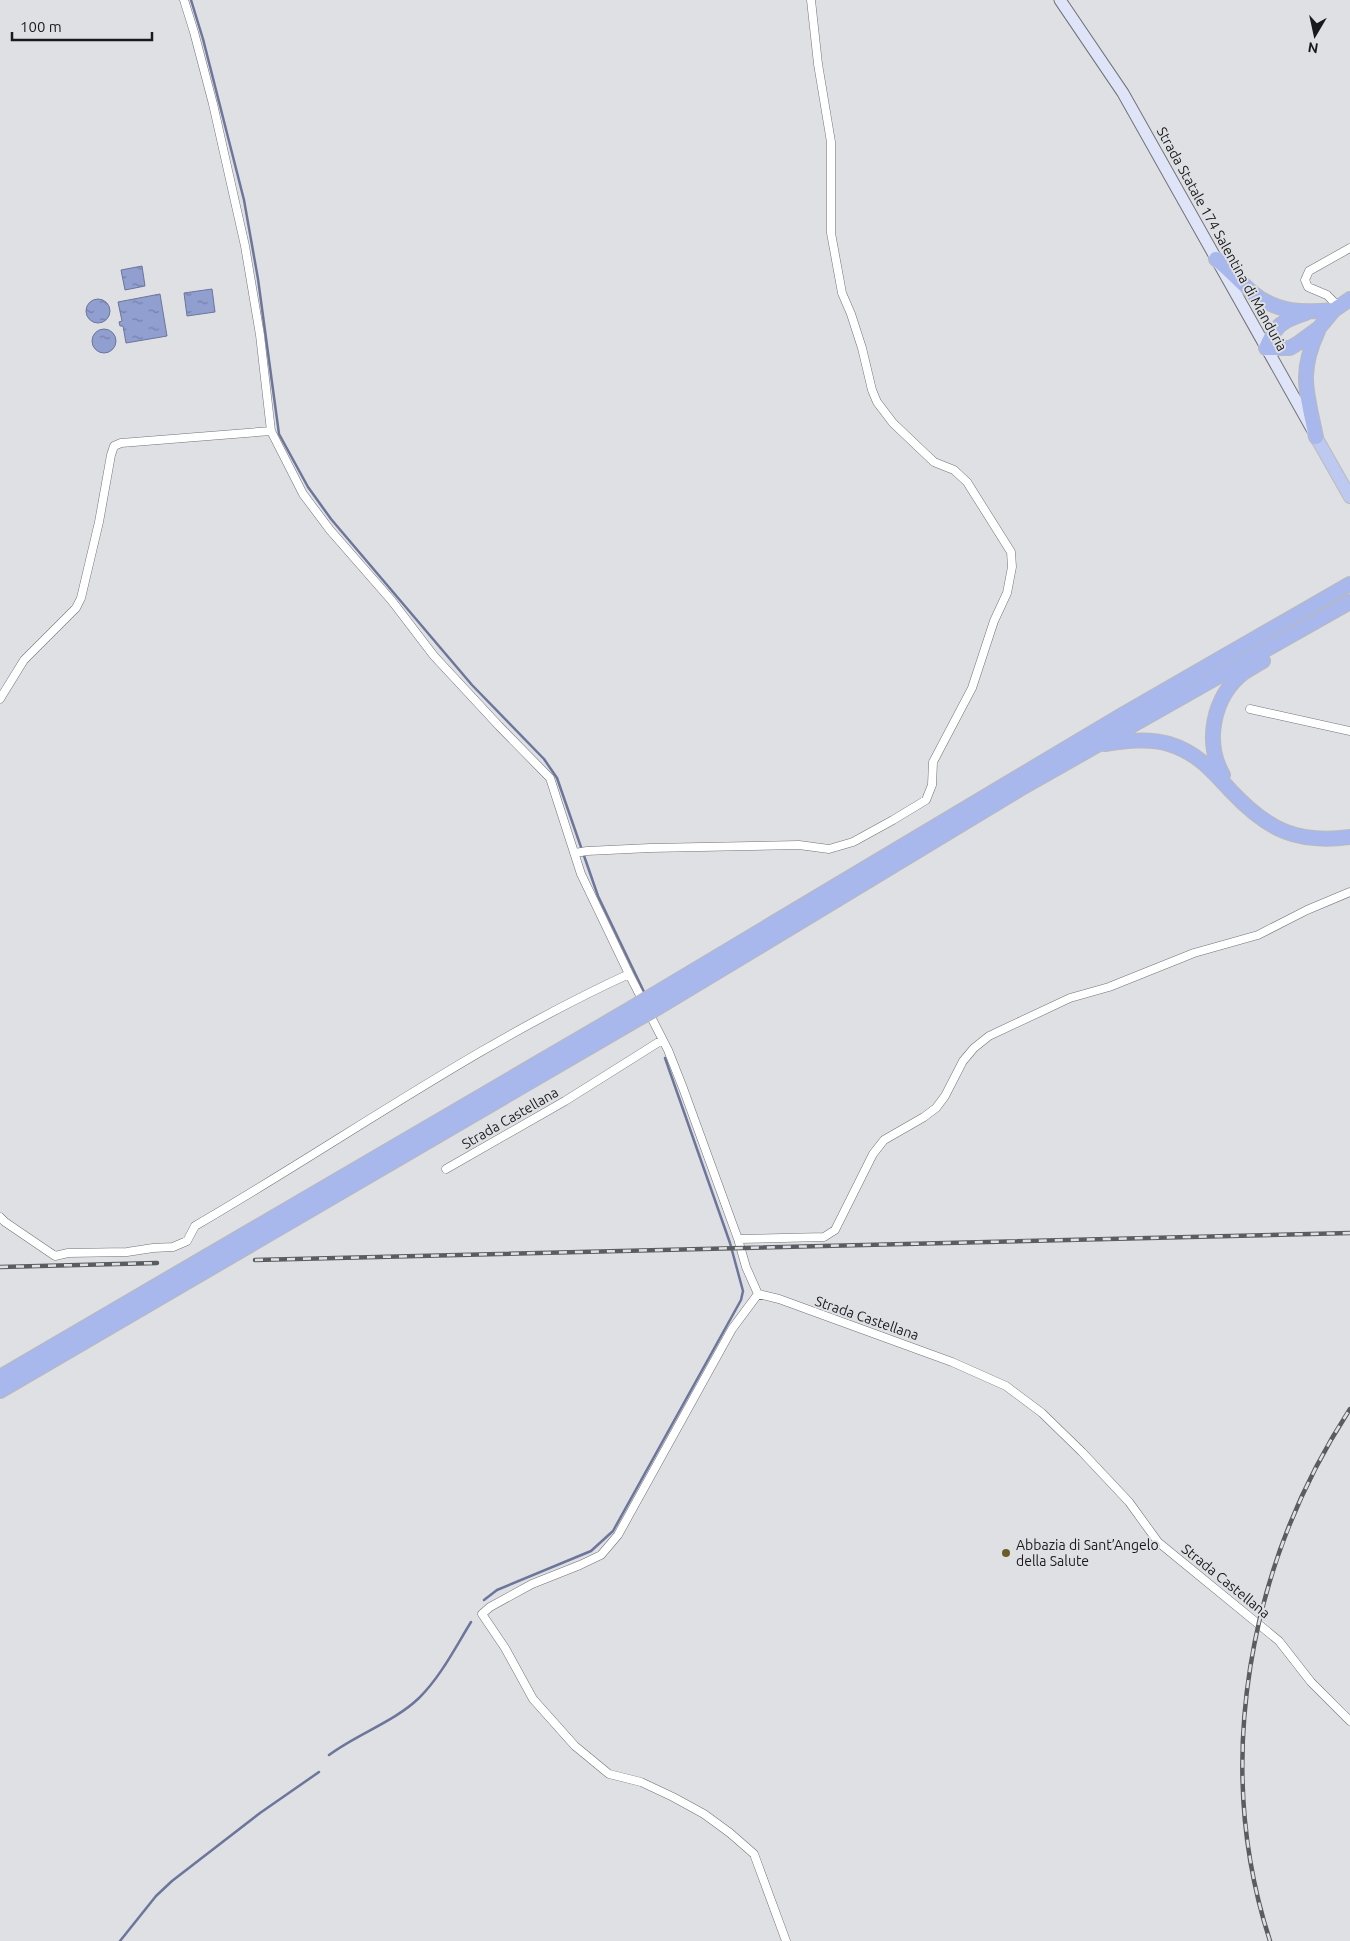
<svg xmlns="http://www.w3.org/2000/svg" width="1350" height="1941" font-family="Ubuntu,sans-serif">
	<style>
		.water { fill: url(#water-ripples); stroke: #6d769a }
		.lines { fill: none; stroke-linecap: round; stroke-linejoin: round }
		.stream { stroke: #6d769a; stroke-width: 2.5 }
		.minor-casing { stroke: #727377; stroke-width: 9 }
		.secondary-casing { stroke: #727377; stroke-width: 13 }
		.primary-casing { stroke: #bababb; stroke-width: 14 }
		.trunk-casing { stroke: #bababb; stroke-width: 16 }
		.minor { stroke: #fff; stroke-width: 8 }
		.secondary { stroke: #dfe4f8; stroke-width: 11 }
		.primary { stroke: #bec9f1; stroke-width: 12 }
		.trunk { stroke: #a8b7ec; stroke-width: 14 }
		.rail-casing { stroke: #5b5c5f; stroke-width: 4.5 }
		.rail { stroke: #dee0e4; stroke-width: 2.5; stroke-dasharray: 8; stroke-linecap: butt }
		.trunk-bridge-casing { stroke: #bababb; stroke-width: 16; stroke-linecap: butt }
		.trunk-bridge { stroke: #a8b7ec; stroke-width: 14 }
		.poi-dot { fill: #6c5c29; stroke: #dee0e4; stroke-width: 2 }
		.labels { text-anchor: middle; stroke-width: 4; stroke-linejoin: round; paint-order: stroke }
		.street-label { font-size: 14px; fill: #1a1a1c; stroke: #dee0e4 }
		.poi-label { font-size: 14px; fill: #1a1a1c; stroke: #dee0e4; text-anchor: start }
	</style>
	<defs>
		<pattern id="water-ripples" width="26" height="14" patternUnits="userSpaceOnUse" patternTransform="scale(1.25)"><rect width="26" height="14" fill="#909ed0"/><path d="M2 4q2-2 4 0t4 0M15 11q2-2 4 0t4 0" fill="none" stroke="#7580a8"/></pattern>
	</defs>
	<rect width="100%" height="100%" fill="#dee0e4"/>
	<path class="water" d="M142,266L145,286L125,290L121,270Z
		M212,289L215,312L187,316L184,293Z
		M160,294L167,336L126,343L123,326H120L119,322L122,321L118,302Z
		M86 311a12 12 0 1 1 24 0a12 12 0 1 1-24 0Z
		M92 341a12 12 0 1 1 24 0a12 12 0 1 1-24 0Z"/>
	<g class="lines">
		<path class="stream" d="M191,0L203,39L244,200L258,279L279,434L308,487L331,519L472,685L544,759L557,778L598,896L645,994
			M484,1600L497,1590L591,1551L613,1531L741,1300L743,1291L730,1243L665,1058
			M329,1755C357,1734 394,1722 419,1698C441,1676 455,1648 471,1622
			M120,1941L156,1896L172,1881L260,1813L319,1772"/>
		<g class="minor-casing">
			<path id="minor" d="M184,0L194,32L213,104L245,246L260,335L271,431L303,494L330,530L392,601L434,656L499,726L550,778L581,874L629,974L668,1050L683,1088L738,1239L746,1267L758,1294L779,1299L952,1362L1006,1386L1042,1413L1082,1452L1129,1502L1158,1542L1279,1641L1311,1682L1350,1721
				M1339,307L1327,295L1308,287L1305,280L1309,271L1350,248
				M0,699L24,660L76,608L81,598L99,522L111,455L114,446L121,443L271,431
				M1250,709L1350,731
				M575,853L587,851L650,848L799,845L829,849L853,842L893,820L926,800L932,785L933,762L972,688L994,621L1007,593L1012,567L1011,552L967,482L954,470L934,462L893,423L877,402L872,390L862,348L851,314L842,293L831,233V142L818,64L811,0
				M446,1169L565,1101L662,1040
				M0,1217L5,1222L55,1256L68,1253L127,1252L153,1248L173,1247L187,1241L195,1226C340,1142 476,1044 629,974
				M738,1239L824,1237L835,1230L873,1154L884,1140L924,1117L936,1108L945,1096L963,1061L974,1048L989,1036L1070,998L1109,987L1194,953L1258,935L1307,910L1350,892
				M758,1294L732,1329L618,1535L601,1555L580,1565L532,1584L490,1607L482,1614L505,1648L533,1699L575,1746L609,1774L641,1782L673,1797L704,1814L730,1833L754,1854L786,1941"/>
		</g>
		<g class="secondary-casing">
			<path id="secondary" d="M1060,0L1123,93L1312,429"/>
		</g>
		<g class="primary-casing">
			<path id="primary" d="M1316,437L1350,497"/>
		</g>
		<g class="trunk-casing">
			<path id="trunk" d="M1216,259C1229,269 1240,282 1253,293C1277,313 1304,313 1334,310
				M1306,313C1282,321 1276,324 1266,348H1290L1300,342L1319,328L1334,310L1350,299
				M1316,437C1307,393 1298,374 1318,331
				M1105,744C1126,741 1149,738 1169,744C1198,753 1212,771 1232,792C1268,830 1297,844 1350,837
				M1223,775C1204,742 1213,697 1243,673C1249,669 1256,665 1263,661
				M653,995L1122,715L1350,584
				M659,1007L1025,786L1350,602
				M0,1377L625,1012
				M0,1391L629,1024"/>
		</g>
		<use href="#minor" class="minor"/>
		<use href="#secondary" class="secondary"/>
		<use href="#primary" class="primary"/>
		<use href="#trunk" class="trunk"/>
		<g class="rail-casing">
			<path id="rail" d="M255,1260L1350,1233
				M0,1267L157,1263
				M1270,1941C1212,1763 1249,1564 1350,1409"/>
		</g>
		<use href="#rail" class="rail"/>
		<g class="trunk-bridge-casing">
			<path id="trunk-bridge" d="M625,1012L653,995
				M629,1024L659,1007"/>
		</g>
		<use href="#trunk-bridge" class="trunk-bridge"/>
	</g>
	<circle class="poi-dot" cx="1006" cy="1553" r="5"/>
	<g class="labels">
		<g class="street-label">
			<text transform="translate(1222 239) rotate(61)" y="5">Strada Statale 174 Salentina di Manduria</text>
			<text transform="translate(510 1118) rotate(-30)" y="5">Strada Castellana</text>
			<text transform="translate(867 1318) rotate(19)" y="5">Strada Castellana</text>
			<text transform="translate(1226 1581) rotate(39)" y="5">Strada Castellana</text>
		</g>
		<g class="poi-label">
			<text x="1016" y="1550">Abbazia di Sant’Angelo<tspan x="1016" dy="16">della Salute</tspan></text>
		</g>
	</g>
	<g transform="translate(1315 35) rotate(189)" stroke="#dee0e4" stroke-width="4" paint-order="stroke">
	<path d="M0-4L9 19L0 12L-9 19Z" fill="#1a1a1c"/>
	<text y="-8" font-size="14" font-weight="bold" text-anchor="middle" fill="#1a1a1c">N</text>
	</g>
	<path d="M12 32v8h140v-8" fill="none" stroke="#1a1a1c" stroke-width="2.5"/>
	<text x="20" y="32" font-size="15" fill="#1a1a1c" stroke="#dee0e4" stroke-width="4" paint-order="stroke">100 m</text>
</svg>
